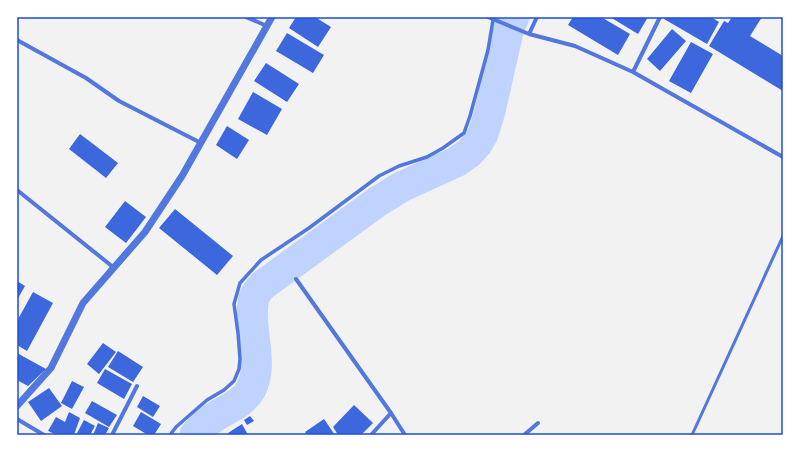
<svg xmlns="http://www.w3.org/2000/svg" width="800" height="452" font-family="Lato,sans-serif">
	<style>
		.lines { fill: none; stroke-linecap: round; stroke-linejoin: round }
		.river { stroke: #bfd3fe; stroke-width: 31 }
		.building { fill: #3d67dc }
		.service { stroke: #5277de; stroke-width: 3 }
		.pedestrian { stroke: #5277de; stroke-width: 3.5 }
		.minor { stroke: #5277de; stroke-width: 4 }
		.tertiary { stroke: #5277de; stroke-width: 7 }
		.neatline { fill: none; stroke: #1d4ed8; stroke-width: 1.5 }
	</style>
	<rect width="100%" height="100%" fill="#f2f2f2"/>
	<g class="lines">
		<path class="river" d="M195,435C200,429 206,423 213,418C226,409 243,404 251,389C264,363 249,331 253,304C253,297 258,290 263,285L377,202L401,187L456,162L469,153L477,144L483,134L490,111L509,27L514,17"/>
	</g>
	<path class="building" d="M296,17H315L331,27L318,47L289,28Z
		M573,17H601L630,34L618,55L568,25Z
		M610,17H648L638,34Z
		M665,17H711L719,22L707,44L664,19Z
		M732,17H762L750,36L783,56V91L709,46L724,21L728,23Z
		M672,29L686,41L660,71L647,59Z
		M287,33L324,55L313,73L276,51Z
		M691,42L713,54L691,93L669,81Z
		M266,63L299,84L287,102L254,81Z
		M253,92L282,109L267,135L238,119Z
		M227,126L249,140L237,159L216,145Z
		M80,134L118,163L106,178L69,149Z
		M125,201L146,217L126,243L105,227Z
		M175,209L233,256L217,275L159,228Z
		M17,281L25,286L17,300Z
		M33,292L53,303L27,351L17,345V321Z
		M103,343L116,352L99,374L87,364Z
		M118,351L143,367L133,382L108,367Z
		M17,353L46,369L28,386L17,380Z
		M105,369L132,384L124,399L97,383Z
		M72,381L84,387L72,409L61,403Z
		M49,388L62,406L41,421L28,402Z
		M143,396L160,406L153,417L137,407Z
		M92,401L117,415L109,427L85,413Z
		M354,405L373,423L361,435H338L333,427Z
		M69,412L80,418L74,435H57L48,431L56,417L65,422Z
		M141,412L161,424L154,435H148L133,426Z
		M250,416L254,421L247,425L244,420Z
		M324,419L335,435H307L305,432Z
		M84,420L95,426L90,435H76Z
		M98,423L109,428L105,435H93Z
		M242,424L248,435H230L228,433Z"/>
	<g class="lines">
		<path class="service" d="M692,435L783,236"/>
		<path class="pedestrian" d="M170,435L176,427L207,400L224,390L234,381L239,369L240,359L238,333L234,304L240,283L261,260L309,228L379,176L399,166L427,157L443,148L464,133L470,116L488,50L493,20L495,17"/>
		<path class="minor" d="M246,17L267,26
			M488,17L529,34L575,46L633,72L783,157
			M529,34L537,17
			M17,40L86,78L119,101L201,143
			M633,72L660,17
			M17,190L113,267
			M296,279L391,413
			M17,419L44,435
			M112,435L137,386
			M371,435L391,413L405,435
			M524,435L538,423"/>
		<path class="tertiary" d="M17,406L51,368L83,303L145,232L182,176L272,17"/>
	</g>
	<rect width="800" height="452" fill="none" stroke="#ffffff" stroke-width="36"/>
	<rect x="18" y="18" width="764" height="416" class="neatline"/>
</svg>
